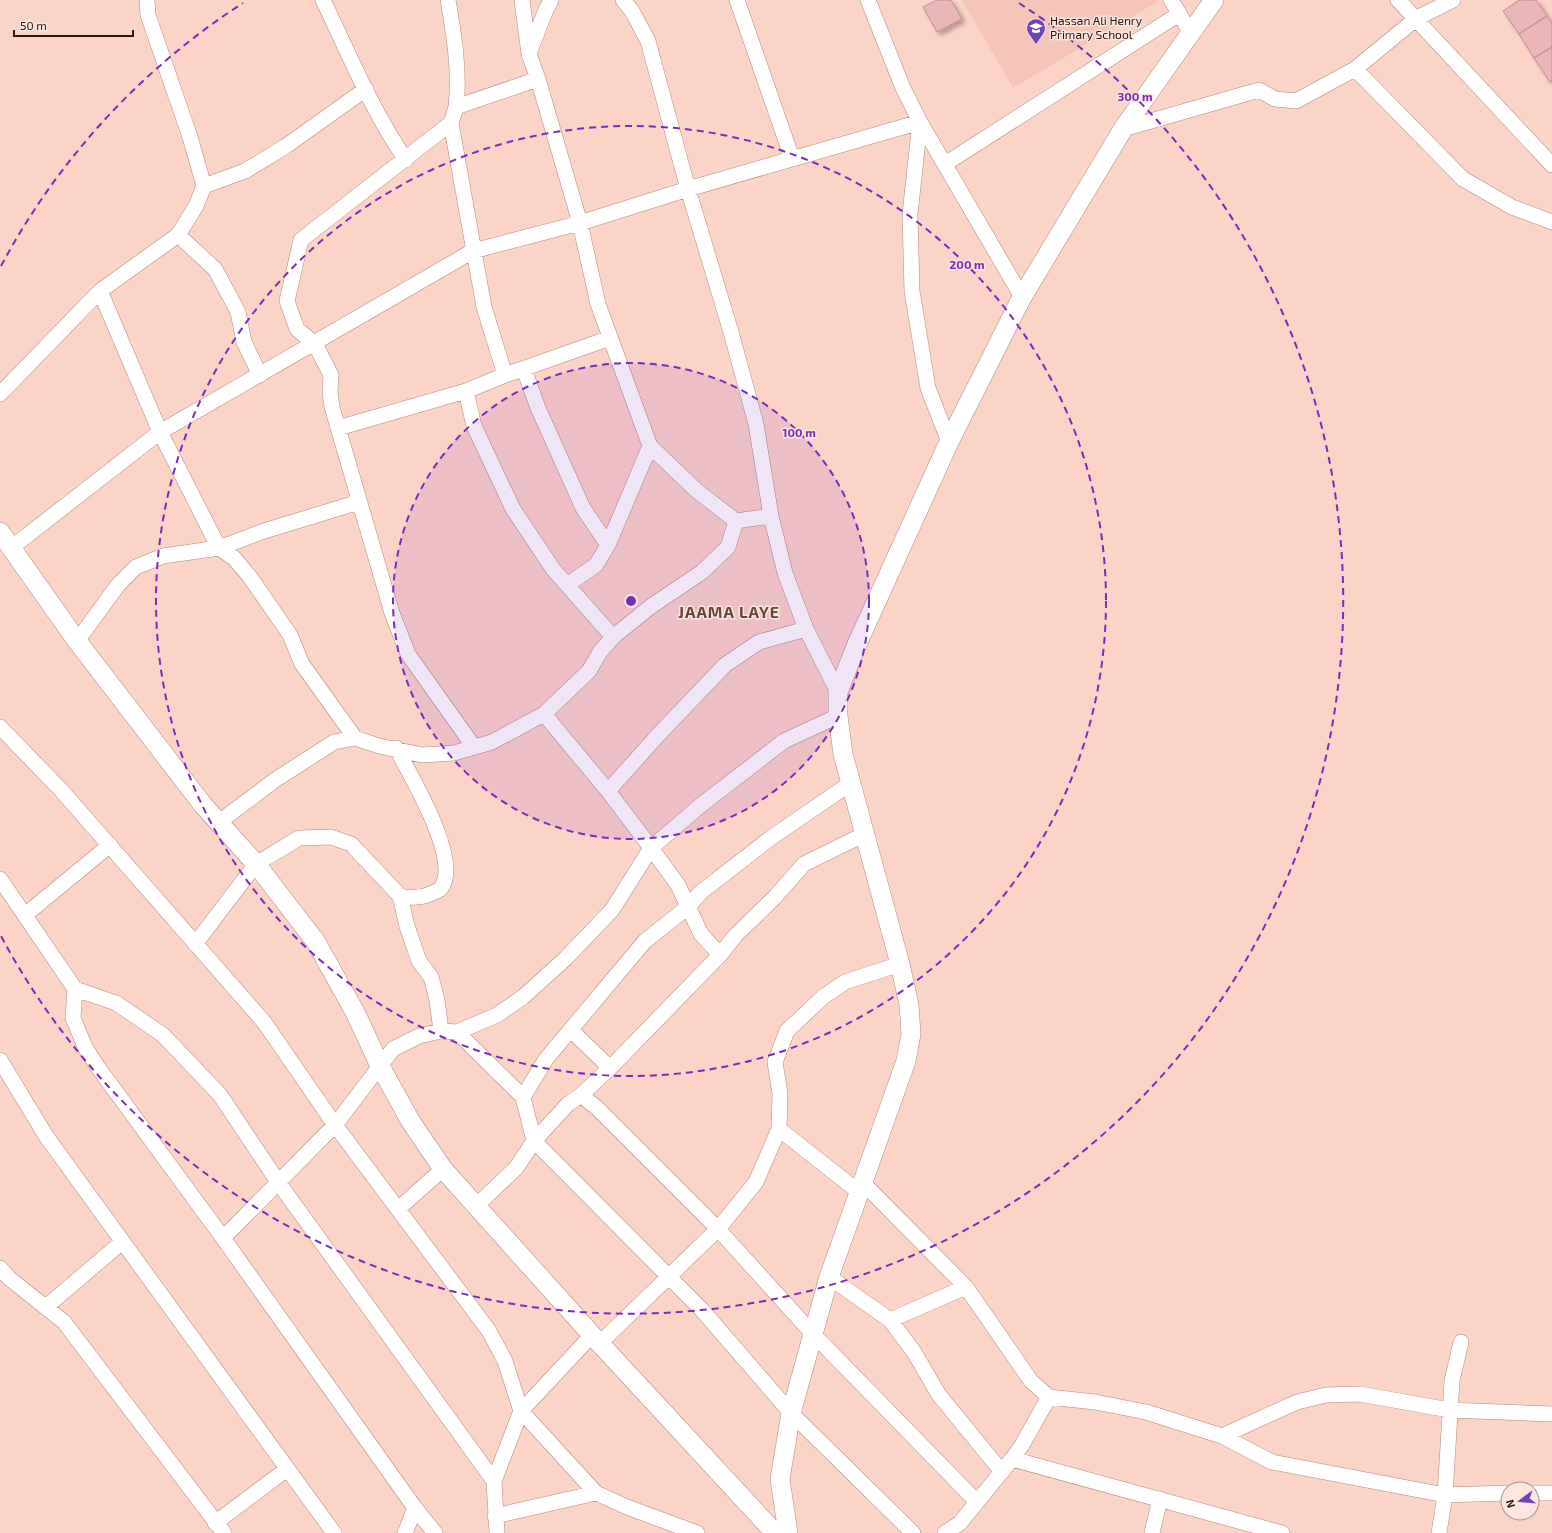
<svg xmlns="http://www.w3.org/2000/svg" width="1552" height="1533" font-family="'Exo 2',sans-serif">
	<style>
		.built { fill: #f5c6b7 }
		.building { fill: #e8b6b6; stroke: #b99291; filter: url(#shadow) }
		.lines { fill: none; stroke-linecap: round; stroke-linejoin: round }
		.minor-casing { stroke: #af8b7f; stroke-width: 16 }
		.tertiary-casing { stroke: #af8b7f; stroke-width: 20 }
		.minor { stroke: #fff; stroke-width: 15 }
		.tertiary { stroke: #fff; stroke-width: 19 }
		.ring { fill: none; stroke: #7b2cbf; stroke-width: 2; stroke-dasharray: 7 5 }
		.labels { text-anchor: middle; stroke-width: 3; stroke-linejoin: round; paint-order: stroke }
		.poi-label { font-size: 12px; fill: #261813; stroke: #fde6dd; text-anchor: start }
		.district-label { font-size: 16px; font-weight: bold; letter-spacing: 1px; fill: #65453a; stroke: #fde6dd }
		.centre { fill: #7b2cbf; stroke: #fde6dd; stroke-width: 2 }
		.ring-label { font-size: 12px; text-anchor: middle; font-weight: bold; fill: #7b2cbf; stroke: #fde6dd; stroke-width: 3; stroke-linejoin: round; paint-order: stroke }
	</style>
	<defs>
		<filter id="shadow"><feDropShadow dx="3.5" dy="3.5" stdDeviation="2" flood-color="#0004"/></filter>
	</defs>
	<rect width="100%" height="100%" fill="#fbd4c7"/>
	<path class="built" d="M962,0H1156L1157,2L1013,88Z"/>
	<path class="building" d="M937,0H951L962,19L937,32L923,7Z
		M1519,0H1536L1547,16L1519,34L1503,11Z
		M1547,16L1552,24V47L1534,58L1519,34Z
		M1552,47V81L1550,82L1534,58Z"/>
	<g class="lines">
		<g class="minor-casing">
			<path id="minor" d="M147,0L148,15L190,137L204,186L196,206L178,235
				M323,0C349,54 372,111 406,160
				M448,0C454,35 460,71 456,107
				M522,0L529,54L538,79L580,223L598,304L650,446L697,491L736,521L771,516
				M623,0L632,11L648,41L688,189L731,332L756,424L771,516L785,573L806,629L838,692
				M737,0L792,158
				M868,0L903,88L920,122L910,214L912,291L928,388L949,442
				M1171,0L1190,32
				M1398,0L1552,165
				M530,51L545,12L551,0
				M1355,69L1417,18L1453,0
				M451,123L484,307L505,375
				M1123,129L1259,90L1275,99L1296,101L1355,69L1463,179L1512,207L1552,222
				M945,164L1179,14
				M204,186L245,171L286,146L366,89
				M100,291L160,432L219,548L234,558L250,577L290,635L302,664L355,738
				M524,369L538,408L583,508L608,545
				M466,391L474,426L513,509L553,569L613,637
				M0,394L100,291L178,235L215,269L238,312L244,342L260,375
				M338,428L466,391L505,375L610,338
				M11,548L160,432L473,251L580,223L688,189L920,122L1022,297
				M567,585L596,565L608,545L650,446
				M77,641L118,585L136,567L163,556L219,548L264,531L359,502
				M544,714L608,791L651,848L678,885L701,934L720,955
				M0,727L61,790L264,1022L335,1125L489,1331L505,1361L521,1411L494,1481L497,1533
				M474,747L408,654L392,613L332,407L330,392L331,375L315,344L297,329L287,301L301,240L451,123L456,107L538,79
				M396,748C410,775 462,860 441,888C439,891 434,892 430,894C421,898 410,898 400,896
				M608,791L659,734L725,665L759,642L806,629
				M219,822L275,780L334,742L355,738L379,746L422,755L454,753L492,742L544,714L589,671L600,652L613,637L650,607L702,572L728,547L736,521
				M0,879L75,989L116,1003L163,1035L220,1095L278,1182L494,1481
				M25,915L110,845
				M195,944L256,864L299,838L331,837L351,844L400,896L407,926L419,961L431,977L437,1000L441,1031
				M75,989L73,1018L85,1047L97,1066L223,1238L415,1508L435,1533
				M571,1030L610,1068
				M457,1032L523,1097L534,1141L702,1310L791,1413L913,1533
				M0,1060L46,1136L334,1533
				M581,1095L598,1109L718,1229L812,1333L977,1502
				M523,1097L546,1059L645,941L688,907L701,892L772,837L851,783
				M779,1129L859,1192
				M862,1182L966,1287L1031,1381L1049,1397L1095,1402L1146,1412L1222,1436L1272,1462L1445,1495L1508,1493
				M476,1206L516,1168L534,1141L568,1104L581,1095L610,1068L720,955L735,936L774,898L804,864L865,834
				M398,1209L443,1169
				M223,1238L335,1125L393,1049L419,1036L441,1031L457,1032L497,1015L523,997L565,959L612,910L651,848L701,805L784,741L838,716
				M0,1268L9,1278L64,1322L224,1533
				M829,1277L890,1320L914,1352L939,1395L1002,1472
				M47,1306L122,1242
				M890,1320L966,1287
				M592,1335L521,1411L596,1493
				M600,1343L718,1229L756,1182L779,1129L780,1094L775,1062L787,1031L823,997L845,982L900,964
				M1222,1436L1297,1402L1326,1395L1360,1394L1449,1410L1552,1414
				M1012,1459L1282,1533
				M1532,1493H1552
				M495,1516L596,1493L627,1507L697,1533
				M215,1523L287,1469
				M405,1533L415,1508
				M945,1533L960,1523L1012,1459L1022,1445L1049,1397
				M1152,1533L1160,1499
				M1439,1533L1445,1495L1452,1381L1461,1342"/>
		</g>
		<g class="tertiary-casing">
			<path id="tertiary" d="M0,532L77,641L203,805L256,864L316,942L356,1014L380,1066L411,1122L443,1169L592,1335L775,1533
				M788,1533L780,1479L791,1413L829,1277L906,1061L911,1034L909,1005L900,964L843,754L838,716V692L857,644L949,442L1022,297L1123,129L1214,0"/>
		</g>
		<use href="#minor" class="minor"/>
		<use href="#tertiary" class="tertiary"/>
	</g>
	<circle cx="631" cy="601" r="238" fill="#7b2cbf" fill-opacity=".12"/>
	<g class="ring">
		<circle cx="631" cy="601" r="238"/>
		<circle cx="631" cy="601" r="475"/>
		<path d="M1 266A713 713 0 0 1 243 3M1019 3A713 713 0 1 1 1 936"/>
	</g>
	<defs>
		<g id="school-pin" transform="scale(1)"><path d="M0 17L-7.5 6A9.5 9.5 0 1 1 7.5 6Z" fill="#6f45bd" stroke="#fde6dd"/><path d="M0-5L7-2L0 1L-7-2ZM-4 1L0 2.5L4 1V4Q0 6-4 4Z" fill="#fff"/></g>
	</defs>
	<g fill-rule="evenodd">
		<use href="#school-pin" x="1036" y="28"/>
	</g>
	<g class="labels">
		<g class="poi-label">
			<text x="1050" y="25">Hassan Ali Henry<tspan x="1050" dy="14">Primary School</tspan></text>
		</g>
		<g class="district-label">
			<text x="729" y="618">JAAMA LAYE</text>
		</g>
	</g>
	<circle cx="631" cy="601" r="6" class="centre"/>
	<g class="ring-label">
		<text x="1135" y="101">300 m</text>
		<text x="967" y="269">200 m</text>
		<text x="799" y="437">100 m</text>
	</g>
	<g transform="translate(1520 1501) rotate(254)"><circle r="19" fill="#fde6dd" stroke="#a7948c"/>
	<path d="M0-3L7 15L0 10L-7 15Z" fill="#6f45bd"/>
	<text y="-6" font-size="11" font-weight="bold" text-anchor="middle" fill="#261813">N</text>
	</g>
	<path d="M14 30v6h119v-6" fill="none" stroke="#261813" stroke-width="2"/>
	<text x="20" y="30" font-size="12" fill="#261813" stroke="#fde6dd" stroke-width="3" paint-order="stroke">50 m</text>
</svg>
